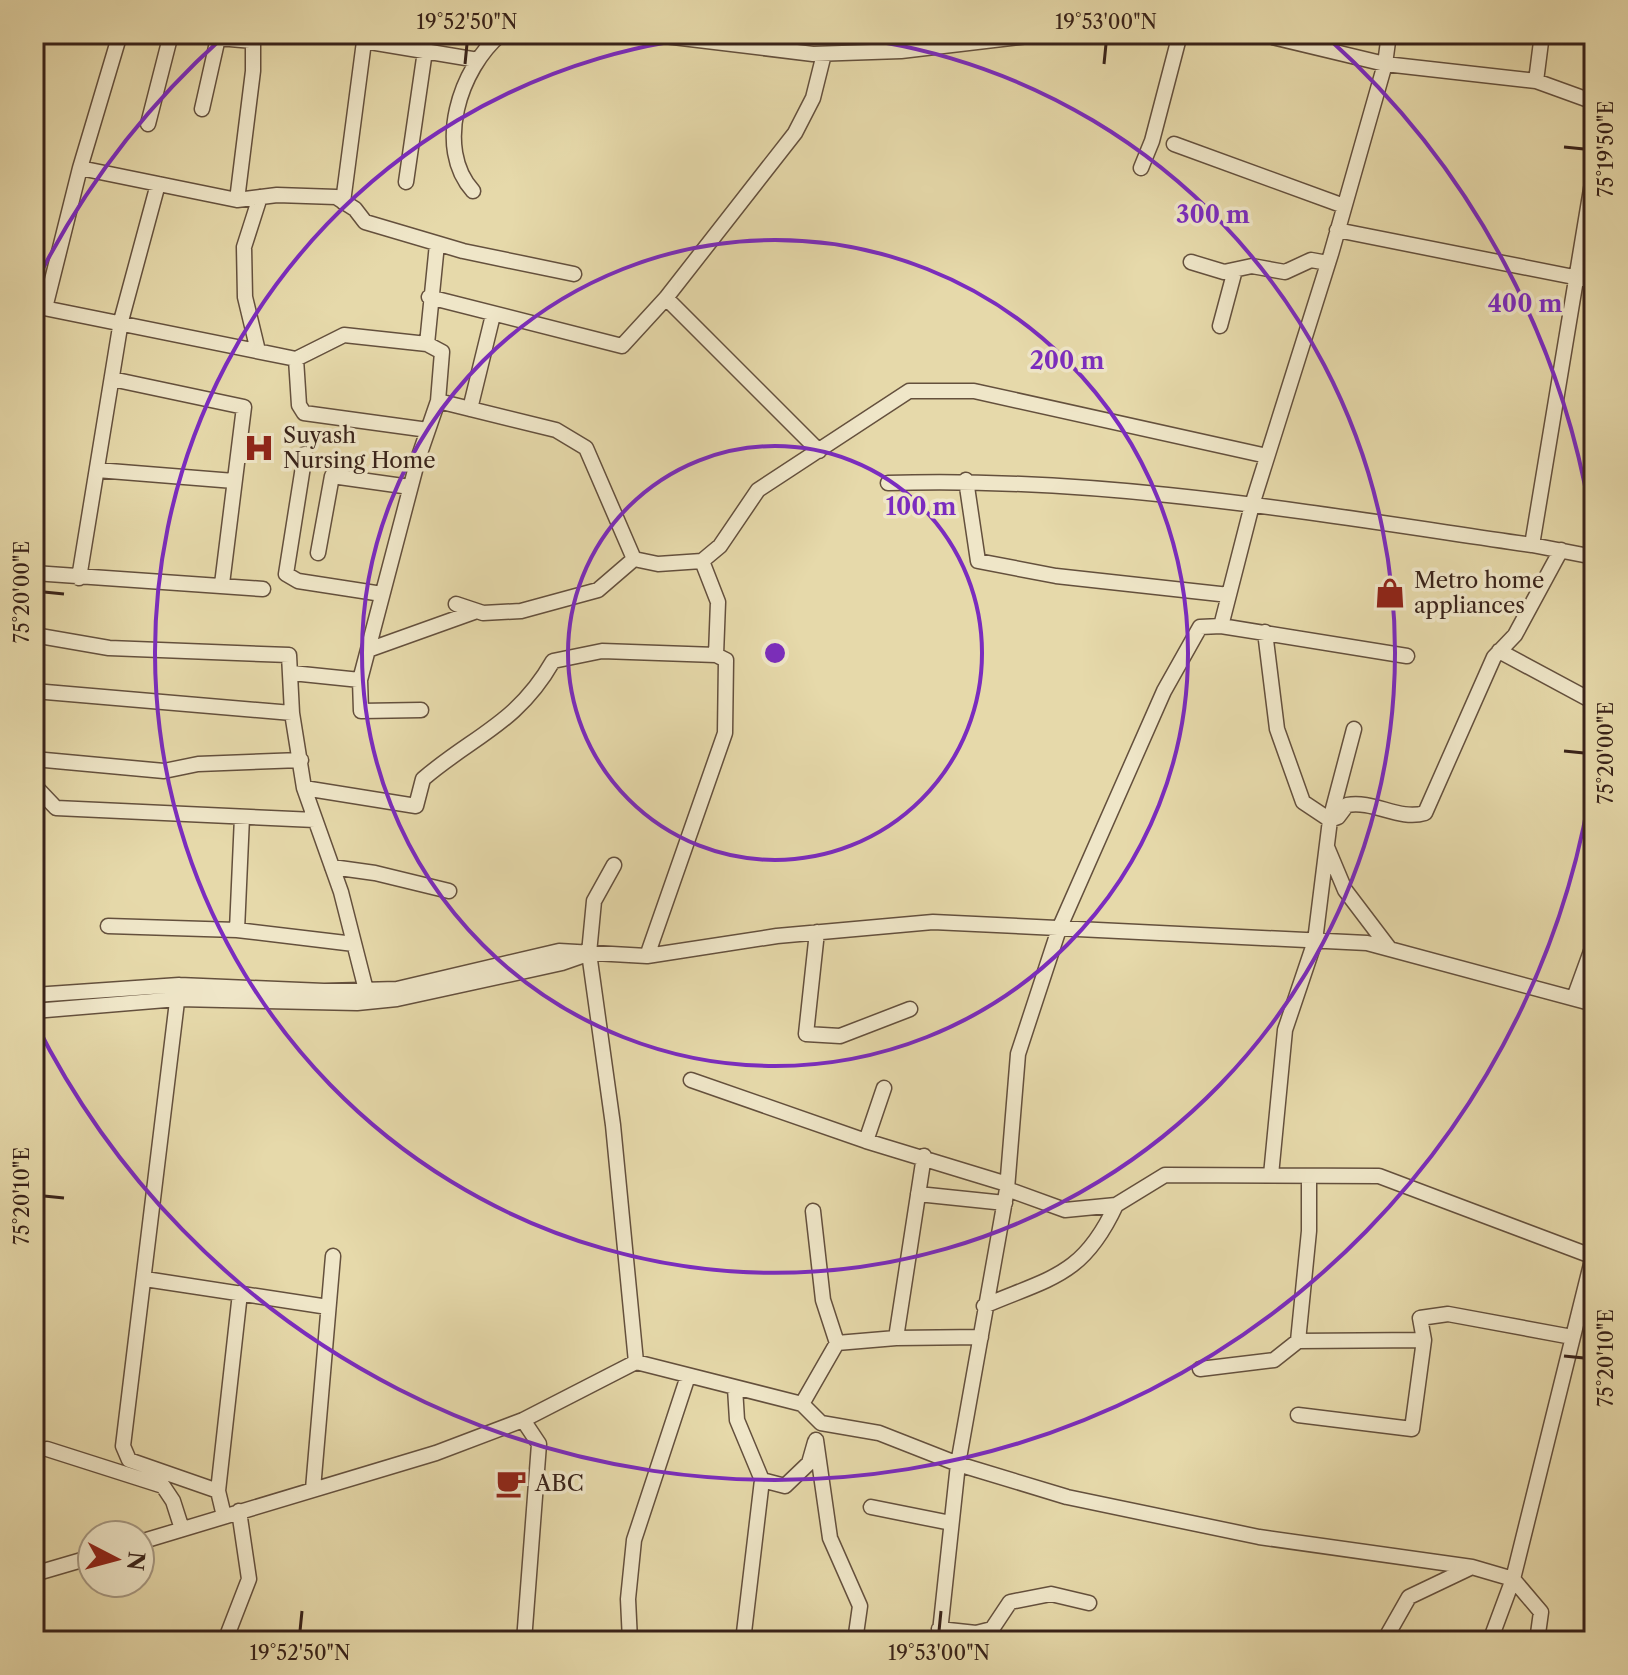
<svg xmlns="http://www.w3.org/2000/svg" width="1628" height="1675" font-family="'Libre Caslon Text',serif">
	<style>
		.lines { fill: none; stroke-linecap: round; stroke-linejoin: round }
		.minor-casing { stroke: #64503d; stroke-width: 17 }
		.minor { stroke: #efe6c8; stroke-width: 14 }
		.ticks { fill: none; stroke: #382219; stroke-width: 3 }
		.ring { fill: none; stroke: #7b2cbf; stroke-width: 4 }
		.labels { text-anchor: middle; stroke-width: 7; stroke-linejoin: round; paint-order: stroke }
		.poi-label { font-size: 22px; fill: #382219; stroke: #efe6c8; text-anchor: start }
		.centre { fill: #7b2cbf; stroke: #efe6c8; stroke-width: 4 }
		.ring-label { font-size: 24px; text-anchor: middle; font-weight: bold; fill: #7b2cbf; stroke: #efe6c8; stroke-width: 7; stroke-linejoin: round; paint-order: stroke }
		.neatline { fill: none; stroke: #382219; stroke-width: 3 }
		.ticks-label { font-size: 20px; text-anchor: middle; fill: #382219 }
	</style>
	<rect width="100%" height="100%" fill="#e6d9aa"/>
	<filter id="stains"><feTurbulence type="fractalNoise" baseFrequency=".0025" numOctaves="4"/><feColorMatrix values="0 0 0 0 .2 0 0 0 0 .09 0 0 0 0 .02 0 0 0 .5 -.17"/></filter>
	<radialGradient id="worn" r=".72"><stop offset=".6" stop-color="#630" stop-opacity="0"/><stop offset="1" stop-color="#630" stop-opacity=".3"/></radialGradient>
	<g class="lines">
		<g class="minor-casing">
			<path id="minor" d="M200,34L218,38
				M648,34L813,54L901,51L1046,34
				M1260,34L1385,64L1536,81L1594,102
				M364,41L478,60
				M1536,81L1542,34
				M202,109L218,38L253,41
				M148,124L171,34
				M1174,144L1344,206
				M80,168L237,200L277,195L336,197L355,209L365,222L463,251L574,274
				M1141,168L1152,141L1180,34
				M406,182L425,51
				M473,191C434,148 460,68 501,34
				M237,200L253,71V34
				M343,202L365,34
				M1337,230L1594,281
				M1191,262L1224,272L1252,266L1285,272L1311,260L1328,263
				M429,297L622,346L666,298L795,133L813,98L824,54
				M666,298L819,451
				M34,306L296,359L344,335L427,344L442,352L438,401L556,430L586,448L634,559L658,564L702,561L720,546L758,490L909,391H974L1267,456
				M45,308L80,168L120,34
				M1220,326L1235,270
				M427,344L437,244
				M258,351L245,297L244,247L260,197
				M296,359L299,405L304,413L428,430
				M112,379L244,407L222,584
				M470,409L493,315
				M305,454L286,574L298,581L382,594
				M97,470L234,481
				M966,480L978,561L1056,576L1229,595
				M888,483C1104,476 1318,514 1532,545L1594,557
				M1532,545L1594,171
				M318,553L332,476L410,487
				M702,561L718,602L716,655
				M34,573L263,589
				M79,578L121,321L158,184
				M456,604L483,613L521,611L598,590L634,559
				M1221,626L1407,656
				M1265,632L1277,729L1303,802L1330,820L1338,817L1347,805C1374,800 1399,821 1425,813L1494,657L1515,635L1561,550
				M34,635L109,648L289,655L292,713L304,788L341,892L366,990
				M368,650L477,611
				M1499,651L1594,702
				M292,673L360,680L418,459L438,401
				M360,680L361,711L421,710
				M34,691L292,713
				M34,759L164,771L198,764L301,760
				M34,780L36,787L56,808L315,820
				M304,788L416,806L423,779C473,736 517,724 553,661L602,651L716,655L726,660L725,733L647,956
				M1327,847L1345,890L1389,948
				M614,865L594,901L589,953L613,1125L636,1362
				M332,867L375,873L449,891
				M108,926L237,930L354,944
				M237,930L242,817
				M817,932L806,1034L840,1036L910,1009
				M179,985L123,1446L129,1460L218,1491L224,1516
				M34,995L179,985L324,991L397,989L559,951L647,956L777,936L933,922L1367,943L1594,1004
				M1574,998L1594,943
				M34,1011L178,999L357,1003L397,999L562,963L585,955
				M691,1080L866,1141L1007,1184
				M866,1141L884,1088
				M1271,1175L1285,1030L1315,941L1330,820L1354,729
				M1007,1189L1065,1210L1116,1205L1165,1175L1379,1176L1594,1257
				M918,1194L1005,1203
				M813,1211L823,1300L837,1343
				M145,1279L328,1307
				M984,1306C1052,1277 1083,1276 1116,1205
				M896,1338L981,1337
				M1298,1341L1424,1340
				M1200,1369L1274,1360L1298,1341L1309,1231V1176
				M735,1388L737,1420L762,1480L785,1486L809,1463L815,1442
				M802,1404L837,1343L896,1338L924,1156
				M1298,1415L1412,1429L1424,1340L1420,1318L1448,1314L1572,1337
				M523,1420L539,1444L524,1641
				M816,1440L830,1538L860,1606L855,1641
				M47,1449L163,1486L173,1501L182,1529
				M313,1489L333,1256
				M218,1491L240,1293
				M871,1507L951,1523
				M140,1542L436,1453L523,1420L636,1362L802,1404L821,1423L879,1433L958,1464L1067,1497L1259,1537L1472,1567L1513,1579L1541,1612L1537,1641
				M34,1574L92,1557
				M34,1624L36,1641
				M939,1629L976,1633L992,1629L1010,1602L1051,1594L1089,1603
				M225,1641L249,1579L239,1511
				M630,1641L628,1599L634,1540L688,1376
				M743,1641L762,1480
				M939,1641L958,1464L1007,1189L1018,1054L1059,929L1164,691L1200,627L1221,626L1252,505L1331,254L1385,64L1389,34
				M1384,1641L1409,1597L1472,1567
				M1490,1641L1513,1579L1594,1252"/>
		</g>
		<use href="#minor" class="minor"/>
	</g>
	<path class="ticks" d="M465,64L467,44M1104,64L1106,44M1564,147L1584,149M44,592L64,594M1564,751L1584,753M44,1196L64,1198M1564,1356L1584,1358M300,1631L302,1611M939,1631L941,1611"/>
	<g class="ring">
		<circle cx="775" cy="653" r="207"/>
		<circle cx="775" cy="653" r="413"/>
		<path d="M813 34A620 620 0 1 1 737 34"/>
		<path d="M1594 768A827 827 0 0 1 35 1022M35 284A827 827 0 0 1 222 38M1328 38A827 827 0 0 1 1594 538"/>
	</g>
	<defs>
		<g id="hospital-bare" transform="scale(2.4)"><path d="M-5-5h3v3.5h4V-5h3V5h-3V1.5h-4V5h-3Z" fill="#8f2418" stroke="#efe6c8" stroke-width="2.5" paint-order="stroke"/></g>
		<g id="shop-bare" transform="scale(2.4)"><path d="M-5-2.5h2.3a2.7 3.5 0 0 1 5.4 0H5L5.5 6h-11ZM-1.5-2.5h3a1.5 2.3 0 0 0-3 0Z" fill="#8f2418" stroke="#efe6c8" stroke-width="2.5" paint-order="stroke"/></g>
		<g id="cafe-bare" transform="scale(2.4)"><path d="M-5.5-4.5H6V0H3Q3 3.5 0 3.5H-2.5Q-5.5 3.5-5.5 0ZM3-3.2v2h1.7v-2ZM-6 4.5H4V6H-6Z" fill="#8f2418" stroke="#efe6c8" stroke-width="2.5" paint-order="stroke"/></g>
	</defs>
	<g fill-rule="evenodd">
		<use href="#hospital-bare" x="259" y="448"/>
		<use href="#shop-bare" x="1390" y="593"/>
		<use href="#cafe-bare" x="511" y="1483"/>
	</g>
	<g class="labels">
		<g class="poi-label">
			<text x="283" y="443">Suyash<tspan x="283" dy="25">Nursing Home</tspan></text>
			<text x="1414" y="588">Metro home<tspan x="1414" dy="25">appliances</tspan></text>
			<text x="535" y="1491">ABC</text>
		</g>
	</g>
	<circle cx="775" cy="653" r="12" class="centre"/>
	<g class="ring-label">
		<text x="1213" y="223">300 m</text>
		<text x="1525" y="312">400 m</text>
		<text x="1067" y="369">200 m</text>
		<text x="921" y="515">100 m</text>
	</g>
	<rect width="1628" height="1675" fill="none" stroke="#e6d9aa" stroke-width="88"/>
	<g transform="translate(116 1559) rotate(96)"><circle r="38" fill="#efe6c8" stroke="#a69882" stroke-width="2"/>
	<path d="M0-6L14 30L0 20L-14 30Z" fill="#8f2418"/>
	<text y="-12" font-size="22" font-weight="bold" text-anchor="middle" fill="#382219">N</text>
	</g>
	<rect x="44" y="44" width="1540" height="1587" class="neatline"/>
	<g class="ticks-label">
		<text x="467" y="29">19°52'50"N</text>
		<text x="1106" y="29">19°53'00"N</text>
		<text transform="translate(1606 149) rotate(-90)" y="7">75°19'50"E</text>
		<text transform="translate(22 592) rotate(-90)" y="7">75°20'00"E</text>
		<text transform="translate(1606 753) rotate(-90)" y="7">75°20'00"E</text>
		<text transform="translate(22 1196) rotate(-90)" y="7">75°20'10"E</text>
		<text transform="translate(1606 1358) rotate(-90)" y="7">75°20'10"E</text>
		<text x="300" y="1660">19°52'50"N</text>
		<text x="939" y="1660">19°53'00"N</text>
	</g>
	<rect width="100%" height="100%" filter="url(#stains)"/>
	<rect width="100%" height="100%" fill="url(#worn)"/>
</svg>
